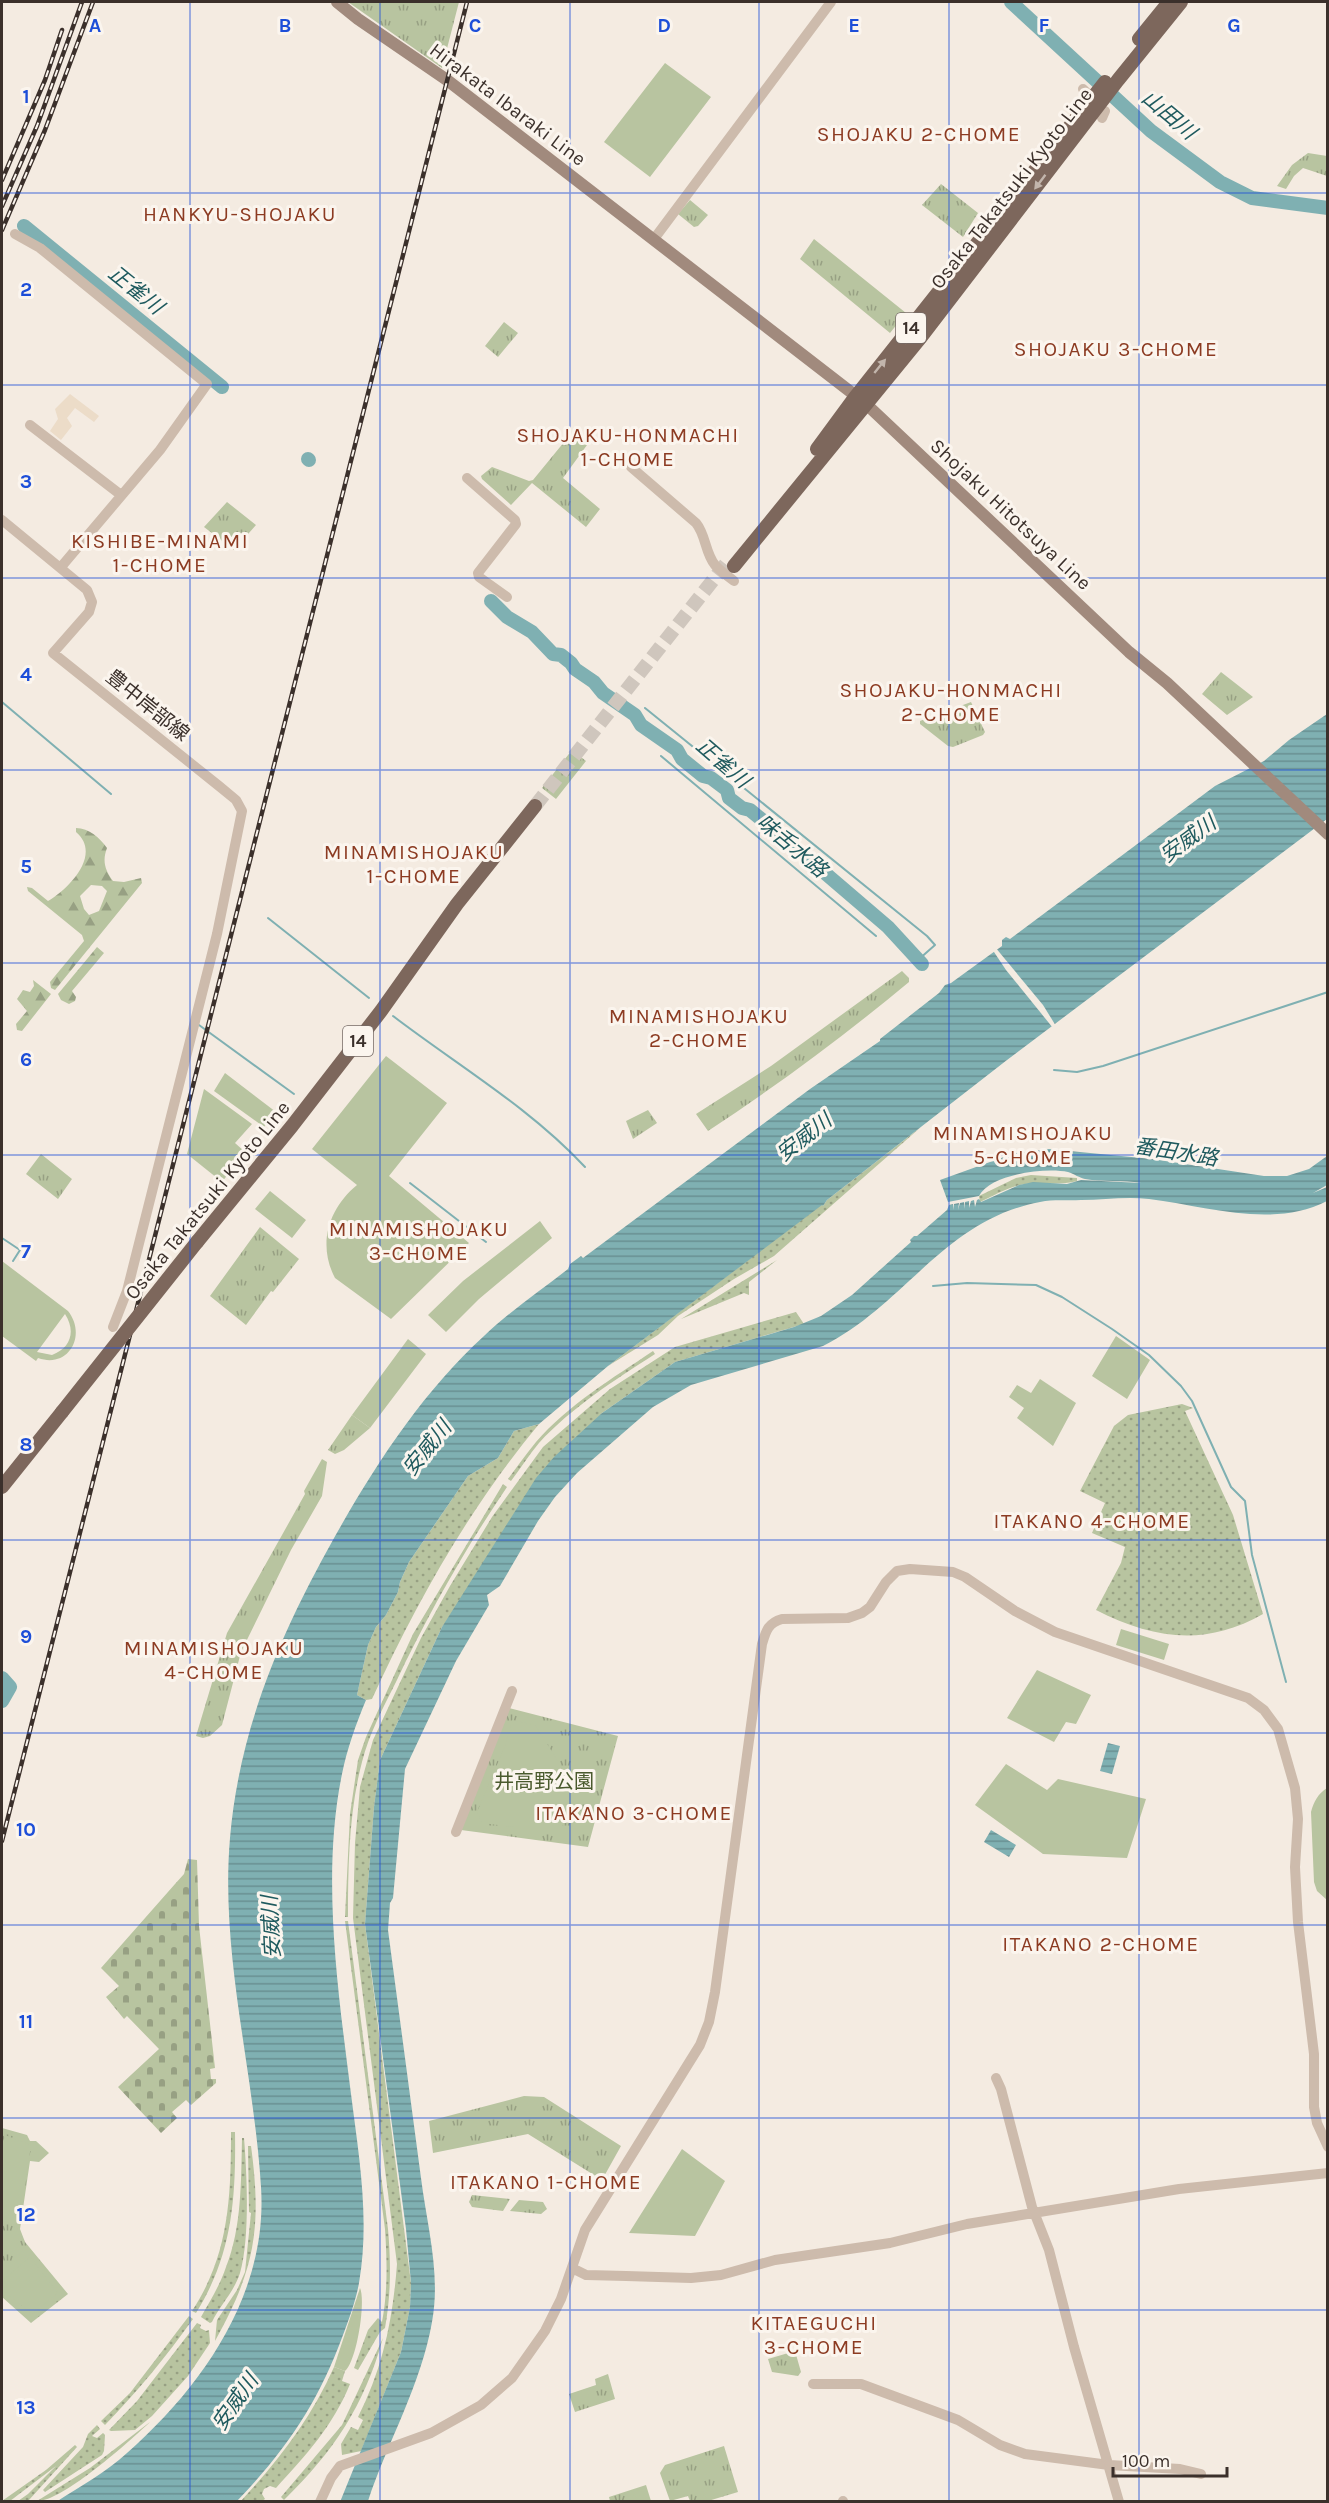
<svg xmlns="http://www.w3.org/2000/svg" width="1329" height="2503" font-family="Karla,'Noto Sans JP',sans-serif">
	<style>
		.grass { fill: url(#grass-dots) }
		.forest { fill: url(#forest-firs); fill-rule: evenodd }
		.cemetery { fill: url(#cemetery-stones) }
		.park { fill: url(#park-tufts) }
		.garden { fill: #b8c4a0; fill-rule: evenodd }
		.plaza { fill: #ecdcc8 }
		.water { fill: url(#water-rules) }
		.pier { fill: #f4ebe1 }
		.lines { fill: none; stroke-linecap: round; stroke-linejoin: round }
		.stream { stroke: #7fb0b2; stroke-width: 2 }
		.river { stroke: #7fb0b2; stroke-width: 14 }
		.primary-tunnel { stroke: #cfc6bd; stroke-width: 14; stroke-dasharray: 14 7; stroke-linecap: butt }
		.tertiary { stroke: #cdbbac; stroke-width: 10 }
		.secondary { stroke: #a18a7d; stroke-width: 12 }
		.primary { stroke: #7d675c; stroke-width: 14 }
		.rail-casing { stroke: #3b302b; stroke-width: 4.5 }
		.rail { stroke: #fbf5ee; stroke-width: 2; stroke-dasharray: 7; stroke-linecap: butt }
		.primary-bridge { stroke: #7d675c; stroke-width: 14 }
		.oneway { fill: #c2b5ac }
		.grid { fill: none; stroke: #1d4ed8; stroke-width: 1.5; stroke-opacity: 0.55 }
		.labels { text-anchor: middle; stroke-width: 6; stroke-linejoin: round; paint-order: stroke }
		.shield { fill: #fbf5ee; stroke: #756b66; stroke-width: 1.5 }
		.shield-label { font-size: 18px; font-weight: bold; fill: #3b302b }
		.street-label { font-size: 20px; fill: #3b302b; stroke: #fbf5ee }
		.park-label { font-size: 20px; fill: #4a5a2e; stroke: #fbf5ee }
		.water-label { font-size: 21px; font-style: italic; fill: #1f5a5e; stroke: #fbf5ee }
		.neighbourhood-label { font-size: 21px; letter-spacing: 1.5px; fill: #8c3b22; stroke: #fbf5ee }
		.grid-label { font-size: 20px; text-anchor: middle; font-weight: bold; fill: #1d4ed8; stroke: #fbf5ee; stroke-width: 6; stroke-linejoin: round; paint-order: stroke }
	</style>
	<defs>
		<pattern id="grass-dots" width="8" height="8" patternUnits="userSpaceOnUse" patternTransform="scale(1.5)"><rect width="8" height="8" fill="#b8c4a0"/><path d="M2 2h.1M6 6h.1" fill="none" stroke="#97a083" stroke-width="1.8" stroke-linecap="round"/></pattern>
		<pattern id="forest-firs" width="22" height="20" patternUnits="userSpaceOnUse" patternTransform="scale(1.5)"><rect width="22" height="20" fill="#b8c4a0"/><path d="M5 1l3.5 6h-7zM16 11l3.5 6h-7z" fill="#97a083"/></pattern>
		<pattern id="cemetery-stones" width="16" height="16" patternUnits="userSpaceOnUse" patternTransform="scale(1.5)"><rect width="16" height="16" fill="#b8c4a0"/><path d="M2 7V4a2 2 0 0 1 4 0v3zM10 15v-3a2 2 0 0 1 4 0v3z" fill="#97a083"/></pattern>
		<pattern id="park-tufts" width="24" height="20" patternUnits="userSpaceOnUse" patternTransform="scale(1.5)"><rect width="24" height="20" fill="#b8c4a0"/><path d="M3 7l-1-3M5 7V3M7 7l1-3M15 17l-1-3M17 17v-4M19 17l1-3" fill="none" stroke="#97a083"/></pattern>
		<pattern id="water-rules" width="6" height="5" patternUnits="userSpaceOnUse" patternTransform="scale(1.5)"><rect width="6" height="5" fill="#7fb0b2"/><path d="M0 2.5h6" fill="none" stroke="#699091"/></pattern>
	</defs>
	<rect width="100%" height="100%" fill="#f4ebe1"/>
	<path class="grass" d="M921,1127L774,1256L734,1279L678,1316L658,1335L608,1366L822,1204L823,1206L827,1200Z
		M1031,1175L1077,1178V1181C1059,1186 1039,1181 1020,1185C1006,1188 993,1196 980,1202L979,1196L981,1195L1016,1178Z
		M777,1260L749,1282V1295L744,1293L681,1319Z
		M796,1312L804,1324L675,1362L602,1413L442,1627L380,1760L374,1807L365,1924L411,2283L410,2307L401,2352L361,2451L342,2455L341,2444L351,2427L358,2430L363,2420L358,2417C383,2368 393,2318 397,2264L353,1918L355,1843L360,1787L373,1740L421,1638L450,1586L492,1517L543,1447L610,1389L675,1347Z
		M653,1351L655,1354C615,1380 572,1407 539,1443C529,1455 520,1469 511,1481L508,1479C517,1467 526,1454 536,1442C568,1405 613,1378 653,1351Z
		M1182,1404L1193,1408L1185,1411L1233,1515L1263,1614C1205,1647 1153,1639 1096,1610L1121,1563L1125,1547L1092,1533L1105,1503L1080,1491L1114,1426L1128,1415Z
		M539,1424C470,1507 417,1601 372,1699L366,1700L357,1695L368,1645L376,1627L386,1615L398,1592L400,1582L409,1562L468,1476L498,1458L514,1431Z
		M503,1484L507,1487C465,1549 428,1614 396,1682C383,1708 369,1734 362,1762C349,1811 348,1866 348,1917H345L350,1814L358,1760L366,1737L413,1634Z
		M345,1921H348L388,2229C391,2263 391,2295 385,2328L380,2332L358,2370L354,2368L368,2330L378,2318L382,2322C388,2291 387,2260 385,2229Z
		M231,2132H235C236,2200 232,2255 196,2313L192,2311C229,2255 231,2197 231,2132Z
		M242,2138H244C247,2174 250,2239 240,2273C234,2292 220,2305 212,2322L210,2323L201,2317C210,2301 220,2285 226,2267C242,2227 241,2180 242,2138Z
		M248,2146H251C262,2228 255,2269 215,2341L217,2320L237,2290L245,2272L251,2213L249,2212Z
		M189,2316L193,2319C166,2357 137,2392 105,2425L101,2421L130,2393Z
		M197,2323L201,2325L200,2328L206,2331L209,2330L210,2343L188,2376L152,2416L135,2430L111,2431L109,2430L137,2401Z
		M383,2338C364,2406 334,2451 284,2500L281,2497L342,2425Z
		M334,2367L345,2371L342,2381L350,2384C333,2426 306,2455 276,2488L270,2486L264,2489L262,2494L265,2499L262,2501L240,2502C278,2461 311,2419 334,2367Z
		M150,2422C130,2441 62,2502 37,2501L90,2468Z
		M97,2425L100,2429L92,2436L97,2438L103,2433L105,2435L104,2451L102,2455L45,2492L43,2490L83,2447L88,2434Z
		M75,2445L77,2447L29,2500L18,2501L28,2494L56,2466L10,2501H2L46,2470Z"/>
	<path class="forest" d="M76,828C89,828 100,838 107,848C102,861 105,870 113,881L124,882L141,878L142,883L55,990L51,988L50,982L84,941L82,935L28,891L27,887L32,888L48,901C70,888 102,854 76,832ZM91,885L102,886L107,891L99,911L89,915L84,909L80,896Z
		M97,947L104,953L72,991L76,997L75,1001L69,1004L61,1000L58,994Z
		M33,980L51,994L22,1031L17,1030L16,1024L27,1011L17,999L23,990L30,992L34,986Z"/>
	<path class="cemetery" d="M188,1859L197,1860L199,1926L215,2068L210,2069L211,2079H216V2083L191,2105L186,2100L172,2112L177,2118L161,2133L118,2087L159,2049L127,2016L124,2019L106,1997L119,1986L101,1968L175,1884L184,1874Z"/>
	<path class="park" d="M348,2H459L442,68Z
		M1308,153L1327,156V176L1303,168L1294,176L1286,189L1277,186L1292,165Z
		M941,184L978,213L963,237L922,205Z
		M690,200L708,215L698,226L694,227L678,214Z
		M814,239L906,313L890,333L800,259Z
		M504,322L518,333L498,357L485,346Z
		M573,435L587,445L563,478L600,509L586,527L532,483L511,505L482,479L481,476L492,467L529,481L533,480L569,436Z
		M227,502L256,525L234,550L204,527Z
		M1221,672L1253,697L1227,715L1202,694Z
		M971,702L985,732L983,735L953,747L948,746L920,724V721Z
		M572,750L586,761L556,799L542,788Z
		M902,971L909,978V982C844,1036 778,1085 708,1131L696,1114L771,1066Z
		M648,1110L657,1123L633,1139L626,1121Z
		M41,1154L72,1179L58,1199L26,1174Z
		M260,1227L299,1259L273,1292L271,1291L246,1325L210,1296Z
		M352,1415L370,1428L344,1450L335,1454L328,1450Z
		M322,1459L327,1462L322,1496L291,1550L241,1652L222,1725L210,1736L203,1738L196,1736L227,1633L305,1494L304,1491Z
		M509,1708L618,1736L588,1847L461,1830Z
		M524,2096L544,2097L621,2146L602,2180L528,2134L433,2153L429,2121Z
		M2,2128L27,2135L30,2141H36L49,2153L39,2162L30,2161L20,2229L25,2242L68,2294L31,2323L2,2297Z
		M472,2195L510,2199L503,2211L472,2207L469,2202Z
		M519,2200L543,2202L547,2209L541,2214L510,2211Z
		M795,2351L801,2372L798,2376L772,2372L768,2359Z
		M608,2374L615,2399L575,2412L569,2394L596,2385L595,2379Z
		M724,2446L738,2492L708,2501H690L688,2496L670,2501L660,2473L665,2465Z
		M646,2485L651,2501H610L609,2497Z"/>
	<path class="garden" d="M665,63L711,97L650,177L604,142Z
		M386,1056L447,1103L389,1176L469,1243L391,1319L335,1278C317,1244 329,1208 357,1185L312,1149Z
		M225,1073L276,1112L264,1127L214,1091Z
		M204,1089L252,1124L235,1143L245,1152L222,1182L187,1154Z
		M270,1191L306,1220L292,1238L255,1209Z
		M540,1221L552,1238L479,1299L446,1332L428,1315L463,1281Z
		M2,1261L68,1311C87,1335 69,1369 38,1358L36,1361L2,1336ZM65,1314C76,1331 71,1348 52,1355L37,1352Z
		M1116,1336L1150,1360L1127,1399L1092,1376Z
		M408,1339L426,1354L370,1428L352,1415Z
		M1040,1379L1076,1403L1053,1446L1017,1418L1024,1408L1009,1397L1017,1385L1031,1393Z
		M1121,1629L1169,1644L1164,1660L1116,1645Z
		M1037,1670L1091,1695L1076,1724L1066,1722L1054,1742L1007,1718Z
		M512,1720L535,1725L574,1786L562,1828L554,1832L482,1823L477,1812L505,1746Z
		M1006,1764L1047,1790L1058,1779L1146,1799L1127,1858L1043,1854L975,1805Z
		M1327,1788V1900L1317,1891L1314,1882L1311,1812C1314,1801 1318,1794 1327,1788Z
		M5,2135L31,2145L19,2230L7,2222L2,2221V2147Z
		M682,2149L725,2181L695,2236L629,2233Z
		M30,2257L58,2293L32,2314L2,2290V2281Z
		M360,2288C366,2301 357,2361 345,2371L334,2367Z"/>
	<path class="plaza" d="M70,394L99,416L94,422L75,408L67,418L72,426L61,440L50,431L58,419L55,409Z"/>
	<path class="water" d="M1327,714V819L1007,1060L827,1200L823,1206L822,1205L608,1366L539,1424L514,1431L498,1458L468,1476L409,1562L400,1582L398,1592L386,1615L376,1627L368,1645L357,1695L366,1700C356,1724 347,1749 342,1774C321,1876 338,1991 351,2094C359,2157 370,2219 359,2283C356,2300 349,2319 343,2335C318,2403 287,2449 237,2501L56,2502C81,2486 106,2472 127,2453C203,2386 268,2293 261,2187C254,2071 220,1955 230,1838C240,1722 285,1624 342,1524C381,1456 426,1389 484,1336C510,1311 540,1291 568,1269L570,1264L581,1256L583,1258L810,1089L880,1041V1039L939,993L945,985L951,983L1002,946V940L1006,937L1010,939L1215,786L1264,761L1289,740Z
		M1049,1149L1152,1159L1264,1176H1287L1309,1169L1327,1156V1185L1313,1193L1327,1187V1201C1272,1229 1207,1206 1149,1199C1126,1196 1104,1200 1081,1200C1067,1201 1054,1199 1040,1202C944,1220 905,1305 823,1346L691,1385L653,1407L577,1473L555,1497L538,1521L500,1586L487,1595L489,1605L456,1661L405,1769L393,1898L390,1903L388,1930C399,2013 410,2095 421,2178C427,2226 441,2273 432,2322C421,2385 388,2441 368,2501L340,2502L401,2352L410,2307L411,2283L406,2229L365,1924L374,1807L380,1760L442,1627L536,1478L554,1457L602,1413L675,1362L794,1327L821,1316L852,1295L911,1242L910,1240L914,1236H917L947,1210L949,1205L953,1204V1210L954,1204L959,1203L958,1210L960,1203L964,1202V1209L965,1202L969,1201V1208L971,1201L974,1200L975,1207L977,1200L979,1199L981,1202L1019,1185L1033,1182L1067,1184L1081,1180L1141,1183C1123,1180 1103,1182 1085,1179C1080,1178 1074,1174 1068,1172C1046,1167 990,1174 979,1196L948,1202L940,1180L1015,1153Z
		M1108,1743L1120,1746L1112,1774L1100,1771Z
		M991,1830L1016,1845L1009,1857L984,1842Z"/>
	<path class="pier" d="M995,947L1043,1005L1056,1026L1053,1028L1006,970L992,949Z"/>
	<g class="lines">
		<path class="stream" d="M2,702L111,794
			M645,708L927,936L935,945L918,960
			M661,756L876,936
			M268,918L369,998
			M393,1016C457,1065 529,1107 585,1167
			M199,1025L294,1094
			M1054,1070L1077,1072L1103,1066L1328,992
			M410,1183L486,1242
			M2,1238L20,1250L13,1261
			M933,1286L967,1283L1036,1285L1062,1297L1112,1329L1149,1355L1181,1386L1192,1401L1231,1487L1245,1501L1252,1555L1286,1682"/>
		<path class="river" d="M1011,2L1151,131L1220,182L1252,198L1328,208
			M24,226L222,387
			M308,459L309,460
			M491,601L507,617L532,632L553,654L561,655L571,663L575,669L594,682L603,693L635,715L641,725L677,750L682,759L703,776L711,778L727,790L729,798L742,808L750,810L777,832L888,927L922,964
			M2,1678L10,1687L2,1701"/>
		<path class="primary-tunnel" d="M535,806L728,561"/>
		<path class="tertiary" d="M1083,89L1087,93
			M1102,118L1105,111
			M15,234L40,248L207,384L160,450L61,567
			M654,239L831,2
			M30,425L121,495
			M631,467L696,523C706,535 705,553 715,565C720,571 728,576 734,581
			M467,478L515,520L516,524L478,573L479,577L507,597
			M2,520L87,590L92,602L89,612L53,653L219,786L236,800L242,811L217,934L127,1291L113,1327
			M456,1832L512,1691
			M996,2078L1001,2089L1032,2207L1049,2250L1074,2347L1119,2502
			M572,2268L586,2275L626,2276L691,2278L721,2275L775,2260L890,2243L967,2224L1179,2189L1328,2173
			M813,2384H861L958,2420L1000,2445L1025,2454L1109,2465L1180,2469L1201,2474
			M320,2502L331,2478L340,2466L431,2433L481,2405L512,2378L545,2331L561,2299L585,2230L700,2045L709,2022L715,1992L762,1644C766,1631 768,1623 782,1619L848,1618L862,1613L870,1607L886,1582L897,1571L910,1569L953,1572L965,1577L1015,1611L1055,1632L1248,1698L1264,1710L1278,1729L1295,1788L1298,1819L1295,1867L1298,1922L1314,2054V2107L1317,2123L1328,2147
			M843,2502V2501"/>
		<path class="secondary" d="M337,2L358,19L447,80L865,403L1129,652L1167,683L1328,834"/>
		<path class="primary" d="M1139,39L1169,2
			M817,449L856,396L1105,82
			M734,566L921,337L1118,80L1181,2
			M197,1242L292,1126L381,1011L457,904L535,806
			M2,1487L62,1412"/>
		<g class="rail-casing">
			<path id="rail" d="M2,180L45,80L62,30
				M2,206L37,126L82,2
				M2,230L45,130L93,2
				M2,1841L467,2"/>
		</g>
		<use href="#rail" class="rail"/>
		<path class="primary-bridge" d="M62,1412L197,1242"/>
	</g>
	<defs><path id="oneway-solid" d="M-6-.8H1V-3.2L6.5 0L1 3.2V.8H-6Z" transform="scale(1.5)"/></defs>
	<g class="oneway">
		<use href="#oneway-solid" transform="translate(1040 182) rotate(127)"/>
		<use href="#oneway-solid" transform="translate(880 366) rotate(-51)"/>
	</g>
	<path class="grid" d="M190,2V2502M380,2V2502M570,2V2502M759,2V2502M949,2V2502M1139,2V2502M2,193H1328M2,385H1328M2,578H1328M2,770H1328M2,963H1328M2,1155H1328M2,1348H1328M2,1540H1328M2,1733H1328M2,1925H1328M2,2118H1328M2,2310H1328"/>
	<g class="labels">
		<g class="shield">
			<rect x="896" y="313" width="30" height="30" rx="4.5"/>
			<rect x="343" y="1026" width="30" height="30" rx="4.5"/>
		</g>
		<g class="shield-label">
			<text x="911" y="334">14</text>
			<text x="358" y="1047">14</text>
		</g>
		<g class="street-label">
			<text transform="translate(508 104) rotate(37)" y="7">Hirakata Ibaraki Line</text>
			<text transform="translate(1011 188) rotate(-52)" y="7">Osaka Takatsuki Kyoto Line</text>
			<text transform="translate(1011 514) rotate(43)" y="7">Shojaku Hitotsuya Line</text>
			<text transform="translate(148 705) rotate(39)" y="7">豊中岸部線</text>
			<text transform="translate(207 1200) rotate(-51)" y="7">Osaka Takatsuki Kyoto Line</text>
		</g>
		<g class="park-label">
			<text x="544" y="1788">井高野公園</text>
		</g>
		<g class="water-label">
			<text transform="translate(1169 115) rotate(40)" y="7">山田川</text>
			<text transform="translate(136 290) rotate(39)" y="7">正雀川</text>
			<text transform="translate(723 763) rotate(41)" y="7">正雀川</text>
			<text transform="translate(1188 839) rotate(-36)" y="7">安威川</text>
			<text transform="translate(792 846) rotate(40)" y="7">味舌水路</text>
			<text transform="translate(804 1137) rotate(-38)" y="7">安威川</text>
			<text transform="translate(1176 1152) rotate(9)" y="7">番田水路</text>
			<text transform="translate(427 1448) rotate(-51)" y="7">安威川</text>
			<text transform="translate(271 1927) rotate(-93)" y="7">安威川</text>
			<text transform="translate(235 2402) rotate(-55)" y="7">安威川</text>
		</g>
		<g class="neighbourhood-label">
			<text x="919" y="141">SHOJAKU 2-CHOME</text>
			<text x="240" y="221">HANKYU-SHOJAKU</text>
			<text x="1116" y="356">SHOJAKU 3-CHOME</text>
			<text x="628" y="442">SHOJAKU-HONMACHI<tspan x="628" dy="24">1-CHOME</tspan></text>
			<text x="160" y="548">KISHIBE-MINAMI<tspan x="160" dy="24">1-CHOME</tspan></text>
			<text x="951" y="697">SHOJAKU-HONMACHI<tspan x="951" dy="24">2-CHOME</tspan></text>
			<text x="414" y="859">MINAMISHOJAKU<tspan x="414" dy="24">1-CHOME</tspan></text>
			<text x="699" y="1023">MINAMISHOJAKU<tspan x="699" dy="24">2-CHOME</tspan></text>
			<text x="1023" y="1140">MINAMISHOJAKU<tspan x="1023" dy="24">5-CHOME</tspan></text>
			<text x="419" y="1236">MINAMISHOJAKU<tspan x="419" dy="24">3-CHOME</tspan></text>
			<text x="1092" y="1528">ITAKANO 4-CHOME</text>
			<text x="214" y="1655">MINAMISHOJAKU<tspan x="214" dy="24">4-CHOME</tspan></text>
			<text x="634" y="1820">ITAKANO 3-CHOME</text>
			<text x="1101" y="1951">ITAKANO 2-CHOME</text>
			<text x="546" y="2189">ITAKANO 1-CHOME</text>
			<text x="814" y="2330">KITAEGUCHI<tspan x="814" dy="24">3-CHOME</tspan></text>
		</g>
	</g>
	<g class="grid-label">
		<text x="95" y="32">A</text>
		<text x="285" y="32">B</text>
		<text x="475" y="32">C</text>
		<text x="664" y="32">D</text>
		<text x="854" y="32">E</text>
		<text x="1044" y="32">F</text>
		<text x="1234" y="32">G</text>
		<text x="26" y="103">1</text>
		<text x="26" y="296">2</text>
		<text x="26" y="488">3</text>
		<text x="26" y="681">4</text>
		<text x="26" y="873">5</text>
		<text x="26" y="1066">6</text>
		<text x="26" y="1258">7</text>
		<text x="26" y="1451">8</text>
		<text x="26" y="1643">9</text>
		<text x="26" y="1836">10</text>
		<text x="26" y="2028">11</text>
		<text x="26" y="2221">12</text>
		<text x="26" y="2414">13</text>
	</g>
	<rect width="1329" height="2503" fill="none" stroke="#3b302b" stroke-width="6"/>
	<path d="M1113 2467v9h114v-9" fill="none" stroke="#3b302b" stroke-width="3"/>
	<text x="1122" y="2467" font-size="18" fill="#3b302b" stroke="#fbf5ee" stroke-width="4.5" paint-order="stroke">100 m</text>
</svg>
